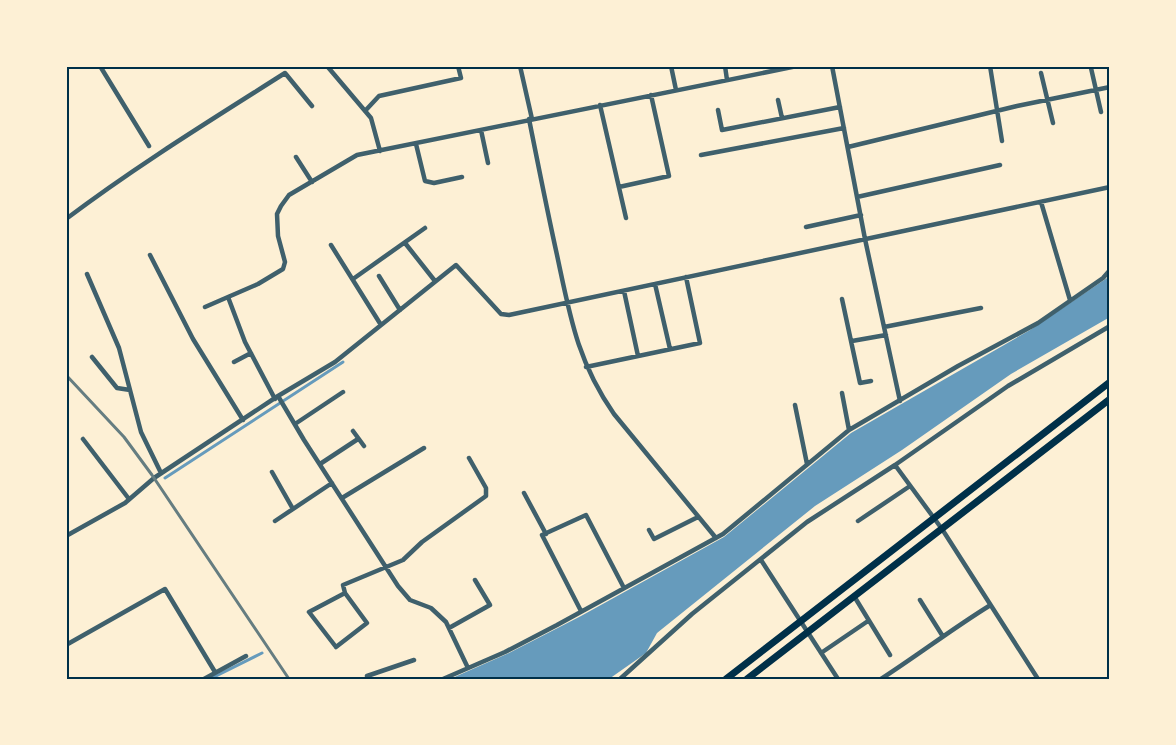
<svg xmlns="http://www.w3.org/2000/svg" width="1176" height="745" font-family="'Space Grotesk',sans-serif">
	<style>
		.water { fill: #669bbc }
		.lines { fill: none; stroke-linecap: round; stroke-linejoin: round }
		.stream { stroke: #669bbc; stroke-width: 3 }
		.minor { stroke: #3f606c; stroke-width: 4.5 }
		.primary { stroke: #003049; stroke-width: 7 }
		.rail { stroke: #657d81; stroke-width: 3 }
		.neatline { fill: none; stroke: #003049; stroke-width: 2 }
	</style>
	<rect width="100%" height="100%" fill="#fdf0d5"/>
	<path class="water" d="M1110,276V317L1011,374L902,450L815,506L657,633L646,653L609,679H450L509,653L581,616L724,537L851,433L1030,330Z"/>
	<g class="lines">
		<path class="stream" d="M165,478L343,362
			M210,679L262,653"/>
		<path class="minor" d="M100,66L149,146
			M327,66L371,118L380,151
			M520,66L532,119
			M671,66L676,90
			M725,66L727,80
			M832,66L865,239L900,401
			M990,66L1002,141
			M1091,68L1101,112
			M1041,73L1053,123
			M778,100L782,118
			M600,105L626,218
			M718,110L722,130L840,107
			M365,111L379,96L461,78L458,66
			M529,119C538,164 547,210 557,255C570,316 577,361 614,414L716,538
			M481,130L488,163
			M416,144L425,181L434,183L462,177
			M848,147L1017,106L1110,87
			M701,155L844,128
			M296,157L312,182
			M619,187L669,176L651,95
			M857,197L1000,165
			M1041,202L1070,300
			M66,219C136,166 211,120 285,73L312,106
			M806,227L861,215
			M405,243L435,281
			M331,245L381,325
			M150,255L193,339L243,420
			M87,274L119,348L141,432L161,473
			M379,276L400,310
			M353,279L425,228
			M655,284L670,349
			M624,291L638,356
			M228,297L258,284L283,269L285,262L278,236L277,214L281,206L289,195L357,155L797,66
			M842,299L860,383L871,381
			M205,307L228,297L245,342L275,399
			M884,327L981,308
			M852,341L886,335
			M92,357L117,388L130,390
			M234,362L251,353
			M586,367L700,343L686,277
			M842,393L849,430
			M278,396L304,440L398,586L410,600L431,608L446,622L468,668
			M795,405L807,464
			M295,424L343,392
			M353,431L364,446
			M83,439L129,499
			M320,464L358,439
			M895,465L942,529L1038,679
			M272,472L293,509
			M524,493L546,534
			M342,498L424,448
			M275,521L332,483
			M858,521L910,486
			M649,530L654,539L698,517
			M66,536L125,503L154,478L278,396L335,362L456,265L501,314L509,315L1110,187
			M761,560L838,679
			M345,593L367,623L336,647L309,612L345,593L343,585L403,560L422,542L486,496V488L469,458
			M854,596L890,655
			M920,600L942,635
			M581,611L542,535L586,515L624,588
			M449,628L490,605L475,580
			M66,645L165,589L215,672
			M821,653L868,621
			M204,679L246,656
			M368,679L367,676L414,660
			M443,679L505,652L557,625L723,534L849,430L958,366L1038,323L1103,278L1110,270
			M620,679L692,614L807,522L895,465L1008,386L1110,326
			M881,679C918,655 952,629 989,606"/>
		<path class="primary" d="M726,679L1110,382
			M747,679L1110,399"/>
		<path class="rail" d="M66,375L124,437L152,475L289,679"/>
	</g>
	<rect width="1176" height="745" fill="none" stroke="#fdf0d5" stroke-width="135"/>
	<rect x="68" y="68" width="1040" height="610" class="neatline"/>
</svg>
